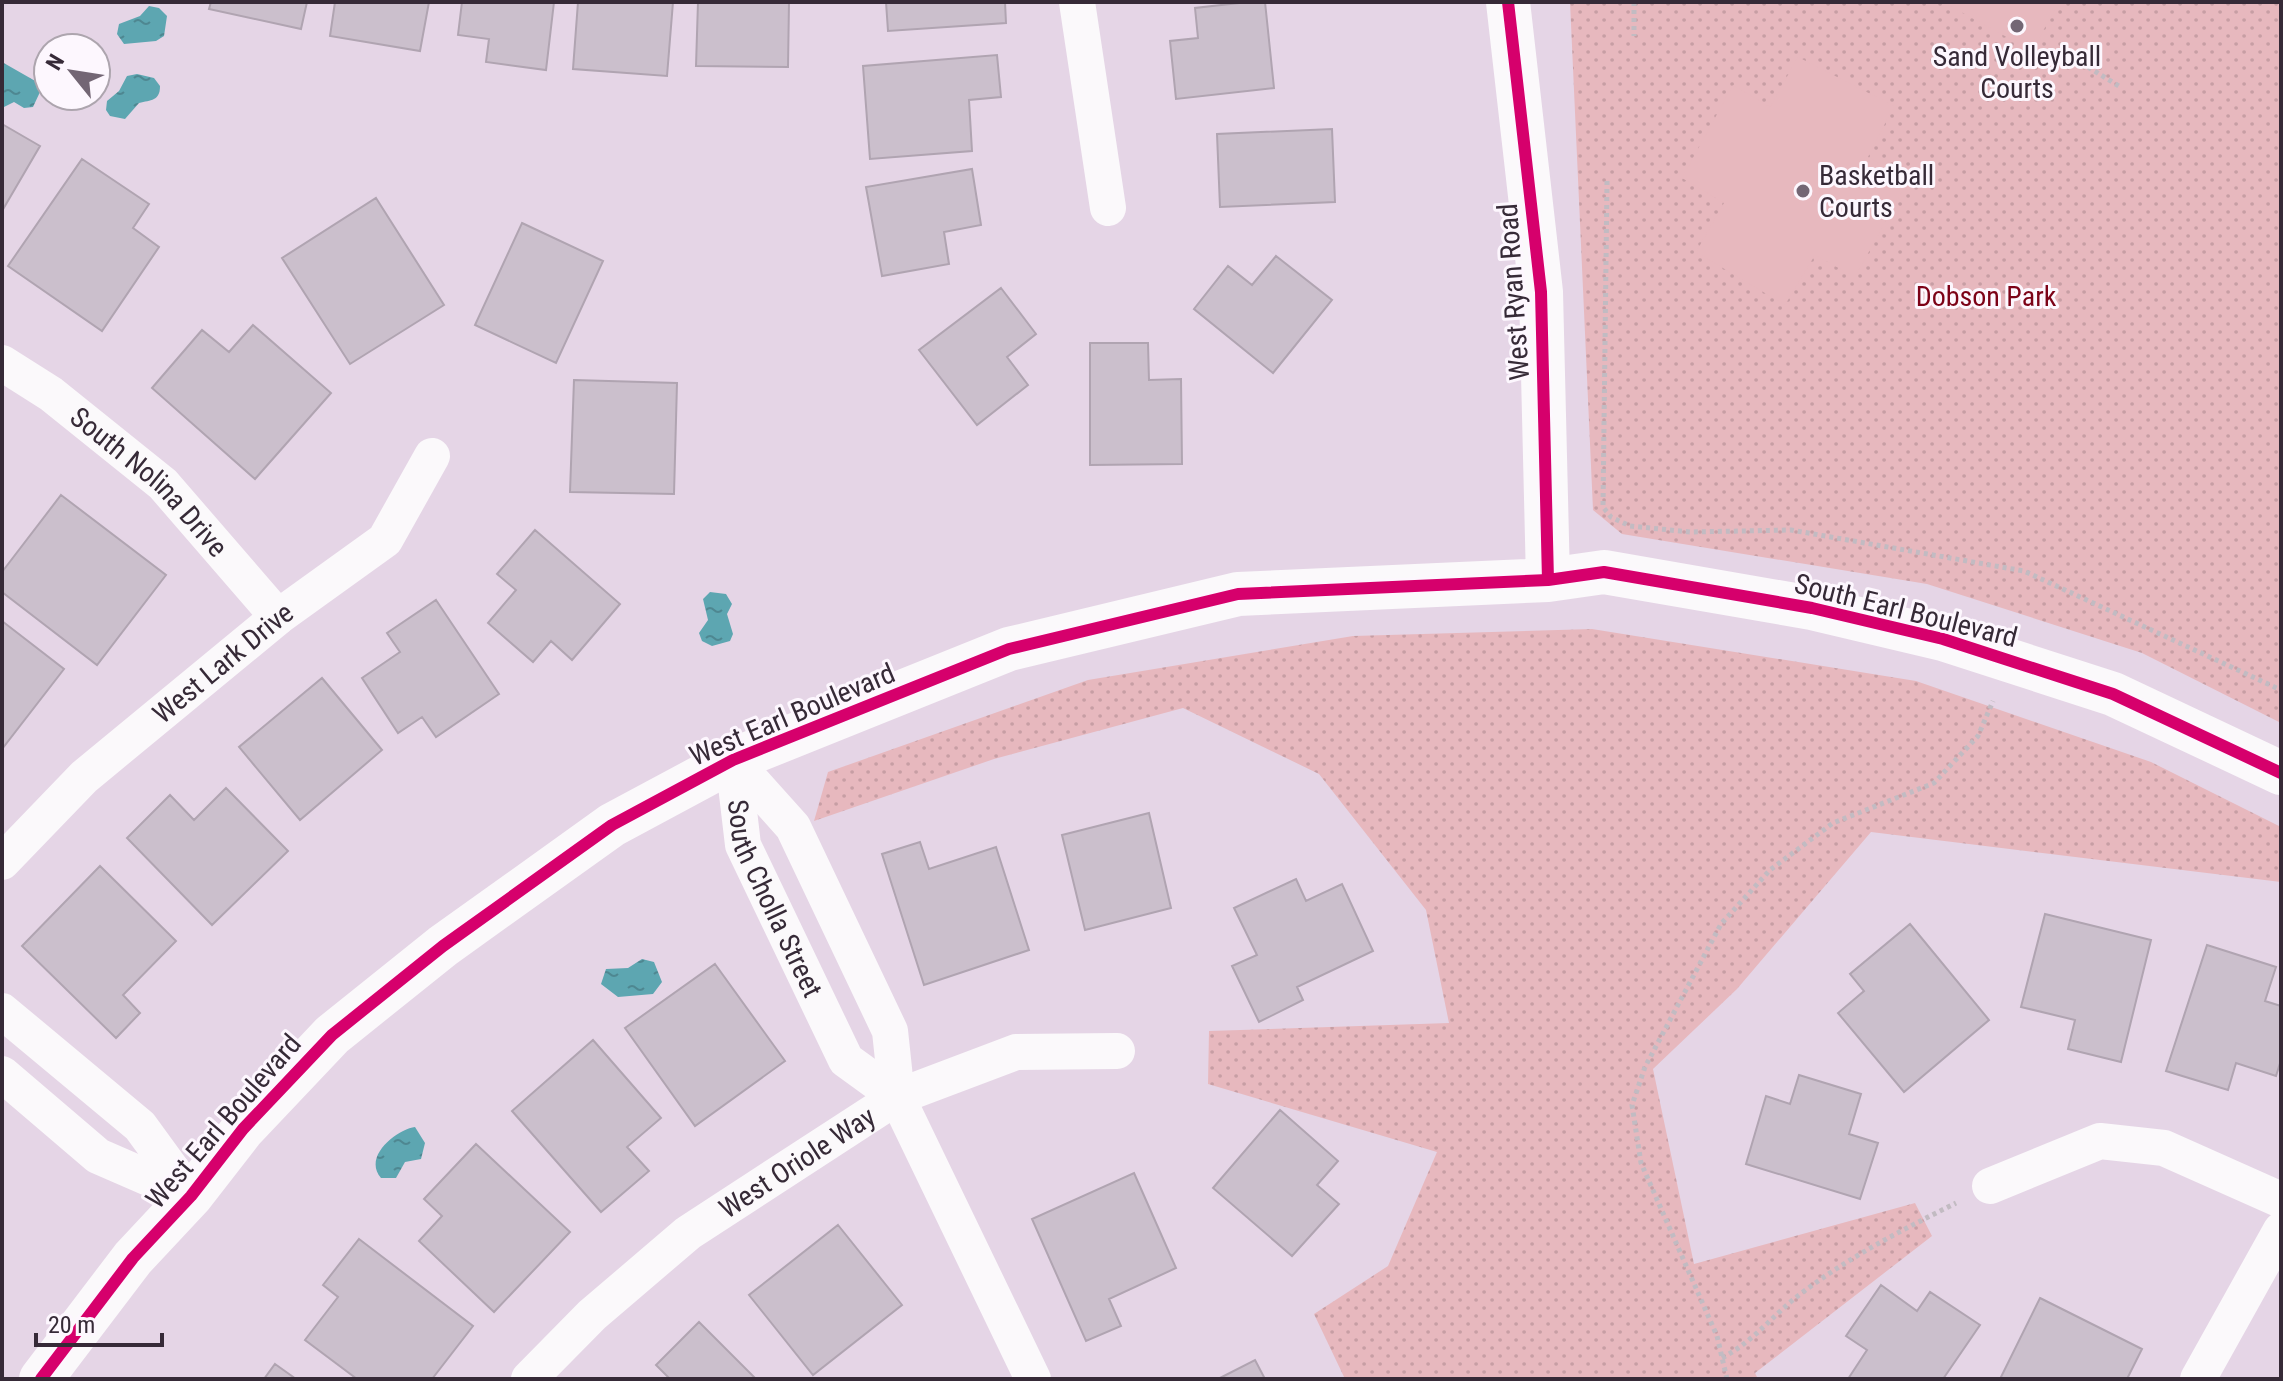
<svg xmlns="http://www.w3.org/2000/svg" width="2283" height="1381" font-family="'Roboto Condensed',sans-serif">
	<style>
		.green { fill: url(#green-dots) }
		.pitch { fill: #e7b8be }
		.water { fill: url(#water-ripples) }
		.building { fill: #cbbfcc; stroke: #b0a4b1; stroke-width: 2 }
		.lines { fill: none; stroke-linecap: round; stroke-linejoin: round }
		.path { stroke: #c2bbc2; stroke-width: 5; stroke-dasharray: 4 4; stroke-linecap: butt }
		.street { stroke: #fbf9fb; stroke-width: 36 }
		.secondary { stroke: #fbf9fb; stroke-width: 44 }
		.cycleway-casing { stroke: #fdf7fe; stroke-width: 17 }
		.cycleway { stroke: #d6006c; stroke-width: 12 }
		.poi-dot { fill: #736674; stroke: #fdf7fe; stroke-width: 3 }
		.labels { text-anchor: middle; stroke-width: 6; stroke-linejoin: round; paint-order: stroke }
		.poi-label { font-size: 28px; fill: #362a37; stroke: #fdf7fe }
		.street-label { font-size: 28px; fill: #362a37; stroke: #fdf7fe }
		.park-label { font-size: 28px; fill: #7c0217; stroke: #fdf7fe }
	</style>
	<defs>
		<pattern id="green-dots" width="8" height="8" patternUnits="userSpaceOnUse" patternTransform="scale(2)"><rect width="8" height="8" fill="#e7b8be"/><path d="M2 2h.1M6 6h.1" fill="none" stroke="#c79ea4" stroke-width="1.8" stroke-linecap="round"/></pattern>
		<pattern id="water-ripples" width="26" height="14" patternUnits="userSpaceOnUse" patternTransform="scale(2)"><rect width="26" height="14" fill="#5da6b1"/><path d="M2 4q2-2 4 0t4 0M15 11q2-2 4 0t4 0" fill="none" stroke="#4e8791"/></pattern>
	</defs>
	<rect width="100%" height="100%" fill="#e5d5e6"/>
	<path class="green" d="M1570,2H2281V723L2142,653L1927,584L1622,534L1593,510Z
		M1592,629L1916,681L2151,762L2281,827V882L1871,832L1737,989L1653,1069L1694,1264L1915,1203L1932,1236L1755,1373L1758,1379H1345L1314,1314L1388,1266L1437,1152L1208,1084L1209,1031L1449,1023L1426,910L1319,774L1183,708L994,759L814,821L828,772L1088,680L1353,636Z"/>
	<path class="pitch" d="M1943,2H2059L2032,51Z
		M1798,57L1894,106L1868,157L1909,179L1855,277L1815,255L1785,305L1696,252L1724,203L1682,178L1733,85L1770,107Z"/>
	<path class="water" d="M149,6L159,8L167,16L164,36L156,41L124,44L117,34L119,24L140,16Z
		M2,62L37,82L40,92L33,107L24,108L14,102L2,108Z
		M137,74L154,78L160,86C160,101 151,100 139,103L125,119L110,116L106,110L107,101L119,91L127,76Z
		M710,592L726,594L732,604L727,614L733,634L730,641L712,646L702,641L699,633L708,620L703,599Z
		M642,959L654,962L662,982L653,994L618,997L601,984L606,969L628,968Z
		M415,1127L425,1143L421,1159L405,1162L396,1178H381C362,1156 398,1129 415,1127Z"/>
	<path class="building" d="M211,2H307L301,29L209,9Z
		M335,2H429L420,51L330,36Z
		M462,2H554L546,70L486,62L489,39L458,35Z
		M578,2H673L667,76L573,69Z
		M698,2H789L788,67L696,66Z
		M886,2H1005L1006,23L888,31Z
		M1248,2H1265L1274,88L1176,99L1170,41L1198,38L1195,8Z
		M997,55L1001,97L969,100L972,151L870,159L863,66Z
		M2,124L40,146L2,211Z
		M1332,129L1335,202L1220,207L1217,134Z
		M82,159L149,204L133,228L159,247L102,331L8,266Z
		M972,169L981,225L944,232L949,264L882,276L866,187Z
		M376,198L444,305L350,364L282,258Z
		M522,223L603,261L556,363L475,325Z
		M1276,256L1332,300L1273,373L1194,309L1228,266L1252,285Z
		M1001,288L1036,334L1007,357L1028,385L977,425L919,350Z
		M253,325L331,393L255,479L152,388L202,330L229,352Z
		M1090,343H1148L1149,380L1181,379L1182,464L1090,465Z
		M574,380L677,383L674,494L570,492Z
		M61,495L166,575L97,665L2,592V572Z
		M535,530L620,604L572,660L551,641L533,662L488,623L516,590L497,574Z
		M436,600L499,694L436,737L422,717L398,733L362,678L400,652L387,633Z
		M2,621L64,669L2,749Z
		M322,678L382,750L300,820L239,747Z
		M226,788L288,851L212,925L127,838L170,795L194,820Z
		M1149,813L1171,908L1085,930L1062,835Z
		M920,842L929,869L996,847L1029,950L924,985L882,854Z
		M100,866L176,941L123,995L140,1013L116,1038L22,946Z
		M1296,879L1306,901L1342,884L1373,951L1297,987L1303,1000L1259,1022L1232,966L1257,955L1234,908Z
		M2045,914L2151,940L2121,1062L2068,1049L2075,1020L2021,1007Z
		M1910,924L1989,1020L1904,1092L1838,1013L1864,991L1850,974Z
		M2207,945L2276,967L2265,1001L2281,1006V1060L2276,1076L2236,1063L2228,1090L2166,1071Z
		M715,964L785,1061L695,1126L625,1028Z
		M593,1040L661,1118L627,1147L649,1171L601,1212L512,1111Z
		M1799,1075L1861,1094L1849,1134L1878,1143L1860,1199L1746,1164L1766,1096L1790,1104Z
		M1280,1110L1338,1161L1317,1185L1339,1204L1292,1256L1213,1188Z
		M476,1144L570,1232L494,1312L419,1241L442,1216L424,1199Z
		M1134,1173L1176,1268L1109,1299L1121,1326L1086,1341L1032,1219Z
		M838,1225L902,1305L813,1375L749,1295Z
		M359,1239L473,1326L432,1379H357L305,1340L338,1297L323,1285Z
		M1881,1285L1917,1311L1930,1292L1980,1325L1943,1379H1848L1867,1350L1846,1336Z
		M2040,1298L2142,1349L2127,1379H2000Z
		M699,1322L756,1379H670L656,1365Z
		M1255,1360L1265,1379H1218Z
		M275,1364L296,1379H264Z"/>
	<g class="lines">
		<path class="path" d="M1634,2V36
			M2088,67L2122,88
			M1607,181L1603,507L1611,517L1630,526L1690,532L1791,530L2024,571L2281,690
			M1722,1358C1757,1339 1772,1315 1803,1292C1851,1256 1902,1230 1956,1203
			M1727,1379L1717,1336L1641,1163L1632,1105L1645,1067L1721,924L1770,870L1833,823L1934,783L1978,736L1993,701"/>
		<g class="street">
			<path d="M1077,2L1108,208"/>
			<path id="s1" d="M2,363L51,394L163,484L278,617"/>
			<path d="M733,760L793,827L890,1031L897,1097L1033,1379"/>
			<path id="s2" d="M733,760L743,845L846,1060L897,1097"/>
			<path id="s3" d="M2,862L84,777L278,617L385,540L432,456"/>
			<path d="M2,1011L140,1126L191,1196"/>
			<path d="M2,1074L98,1156L190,1196"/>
			<path d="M1990,1186L2100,1141L2164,1148L2281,1200"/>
			<path id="s4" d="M529,1379L592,1315L688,1233L897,1097L1016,1052L1117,1051"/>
			<path d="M2198,1379L2281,1230"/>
		</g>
		<path class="secondary" d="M1508,2L1541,292L1548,580
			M41,1379L133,1258L191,1196L243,1129L332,1035L443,946L612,825L733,760L1009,649L1238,594L1548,580L1604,572L1812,608L1943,639L2113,694L2281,773"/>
		<g class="cycleway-casing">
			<path id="cycleway" d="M1508,2L1541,292L1548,580
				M41,1379L133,1258L191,1196L243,1129L332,1035L443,946L612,825L733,760L1009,649L1238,594L1548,580L1604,572L1812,608L1943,639L2113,694L2281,773"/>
		</g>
		<use href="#cycleway" class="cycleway"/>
	</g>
	<g class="poi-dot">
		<circle cx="2017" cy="26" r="8"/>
		<circle cx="1803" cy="191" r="8"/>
	</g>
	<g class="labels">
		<g class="poi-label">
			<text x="2017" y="66">Sand Volleyball<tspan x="2017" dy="32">Courts</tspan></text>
			<text x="1819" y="185" text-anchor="start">Basketball<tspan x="1819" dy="32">Courts</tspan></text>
		</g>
		<g class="street-label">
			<text transform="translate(1513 292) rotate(-94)" y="10">West Ryan Road</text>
			<text dy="10" stroke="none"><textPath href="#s1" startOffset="190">South Nolina Drive</textPath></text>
			<text transform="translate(1906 610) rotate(14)" y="10">South Earl Boulevard</text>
			<text dy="10" stroke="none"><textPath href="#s3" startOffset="298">West Lark Drive</textPath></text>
			<text transform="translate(792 714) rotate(-23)" y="10">West Earl Boulevard</text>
			<text dy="10" stroke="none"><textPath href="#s2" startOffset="146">South Cholla Street</textPath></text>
			<text transform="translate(223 1121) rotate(-49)" y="10">West Earl Boulevard</text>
			<text dy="10" stroke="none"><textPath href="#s4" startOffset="346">West Oriole Way</textPath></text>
		</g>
		<g class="park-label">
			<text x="1986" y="306">Dobson Park</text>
		</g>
	</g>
	<rect width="2283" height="1381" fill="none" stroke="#362a37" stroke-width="8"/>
	<g transform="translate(72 72) rotate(300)"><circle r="38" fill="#fdf7fe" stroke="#ada5ae" stroke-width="2"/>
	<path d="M0-6L14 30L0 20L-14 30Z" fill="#736674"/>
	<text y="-12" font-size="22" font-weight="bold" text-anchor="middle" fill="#362a37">N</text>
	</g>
	<path d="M36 1333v12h126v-12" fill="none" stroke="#362a37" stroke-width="4"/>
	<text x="48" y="1333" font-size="24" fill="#362a37" stroke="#fdf7fe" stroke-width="6" paint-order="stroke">20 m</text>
</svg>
